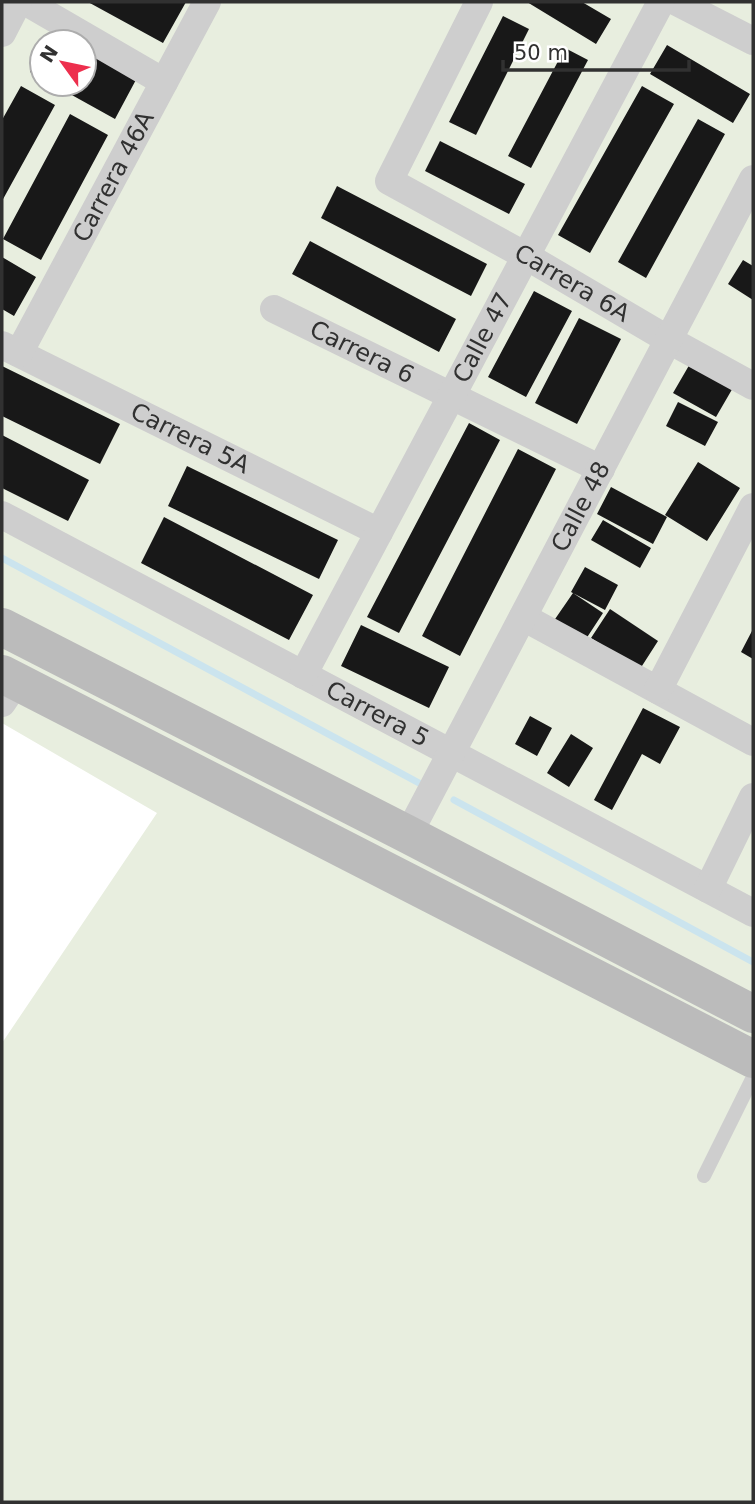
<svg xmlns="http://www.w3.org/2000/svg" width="755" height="1504" font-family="'DejaVu Sans',sans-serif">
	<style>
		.green { fill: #e8eedf; fill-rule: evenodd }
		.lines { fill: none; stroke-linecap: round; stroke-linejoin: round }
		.stream { stroke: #cbe4ee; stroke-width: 7 }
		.building { fill: #181818 }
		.lane { stroke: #cecece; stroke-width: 14 }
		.street { stroke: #cecece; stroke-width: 28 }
		.secondary { stroke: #bbb; stroke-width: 38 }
		.labels { text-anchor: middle; stroke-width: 7; stroke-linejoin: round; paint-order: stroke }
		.street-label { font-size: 24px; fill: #313131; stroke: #fff }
	</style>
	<rect width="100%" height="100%" fill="#fff"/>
	<path class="green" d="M2,2H753V1502H2V1043L157,813L2,723ZM42,42H84V84H42Z"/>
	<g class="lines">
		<path class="stream" d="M2,558L419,783
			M454,800L753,962"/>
	</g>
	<path class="building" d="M88,2H186L163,43Z
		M527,2H582L611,19L596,44Z
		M503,16L529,29L476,135L449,122Z
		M667,45L750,94L733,123L650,74Z
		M84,46L138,76L115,119L52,84H84Z
		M565,48L588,60L531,168L508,156Z
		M42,51V78L30,72Z
		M21,86L55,105L2,201V120Z
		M642,86L674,104L590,253L558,235Z
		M70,114L108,135L41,260L3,239Z
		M698,119L725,134L646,278L618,262Z
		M440,141L525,184L509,214L425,171Z
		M337,186L487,264L471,296L321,218Z
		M310,241L456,319L439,352L292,274Z
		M2,257L36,277L14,316L2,309Z
		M743,260L753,266V300L728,284Z
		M534,291L572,311L526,397L488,377Z
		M579,318L621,339L577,424L535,403Z
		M691,362L734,386L716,417L673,393Z
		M2,366L120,424L100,464L2,416Z
		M678,402L718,422L705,446L666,426Z
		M469,423L500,440L399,633L367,617Z
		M2,435L89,480L68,521L2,488Z
		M518,449L556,469L460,656L422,636Z
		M698,462L740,488L707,541L665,515Z
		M187,466L338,540L319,579L168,506Z
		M611,487L667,517L653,544L597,514Z
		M164,517L313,595L289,640L141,563Z
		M603,520L651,548L640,568L591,540Z
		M585,567L618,585L605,610L571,592Z
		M573,593L603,613L584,642L553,622Z
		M610,609L658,641L640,669L591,638Z
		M361,625L449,667L429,708L341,666Z
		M753,629V659L741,652Z
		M643,708L680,727L660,764L642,754L612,810L594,800Z
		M530,716L552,728L537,756L515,744Z
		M571,734L593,748L569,787L547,773Z"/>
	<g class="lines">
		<path class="lane" d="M704,1176L753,1077"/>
		<g class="street">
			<path d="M26,2L164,82"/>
			<path id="s1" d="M479,2L389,181L526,256L669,340L753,386"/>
			<path d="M677,2L753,41"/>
			<path d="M2,33L18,2"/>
			<path id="s2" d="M274,309L601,469"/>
			<path id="s3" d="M2,345L379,532"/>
			<path id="s4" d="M19,353L207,2"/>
			<path id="s5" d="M2,515L753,913"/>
			<path d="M523,617L753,742"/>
			<path id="s6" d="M303,675L661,2"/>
			<path d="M658,690L753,507"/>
			<path d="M2,703L16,682"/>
			<path id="s7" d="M408,835L753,179"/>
			<path d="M708,889L753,797"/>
		</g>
		<path class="secondary" d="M2,627L405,833L753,1014
			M2,674L753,1059"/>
	</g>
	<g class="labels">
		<g class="street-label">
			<text dy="8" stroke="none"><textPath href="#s4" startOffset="200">Carrera 46A</textPath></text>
			<text dy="8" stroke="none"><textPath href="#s1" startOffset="410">Carrera 6A</textPath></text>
			<text dy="8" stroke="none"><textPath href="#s6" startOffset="382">Calle 47</textPath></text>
			<text dy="8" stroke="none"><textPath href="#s2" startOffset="98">Carrera 6</textPath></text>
			<text dy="8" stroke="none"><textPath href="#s3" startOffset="210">Carrera 5A</textPath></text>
			<text dy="8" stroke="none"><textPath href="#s7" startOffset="371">Calle 48</textPath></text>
			<text dy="8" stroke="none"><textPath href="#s5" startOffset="425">Carrera 5</textPath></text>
		</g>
	</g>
	<rect width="755" height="1504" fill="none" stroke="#313131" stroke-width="7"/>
	<g transform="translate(63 63) rotate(303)"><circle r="33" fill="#ffffff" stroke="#adadad" stroke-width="2"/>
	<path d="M0-5L12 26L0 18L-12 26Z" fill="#ed2f4d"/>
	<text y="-10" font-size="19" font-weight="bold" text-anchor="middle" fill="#313131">N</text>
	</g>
	<path d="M503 60v10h186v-10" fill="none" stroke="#313131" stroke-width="3.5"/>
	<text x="514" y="60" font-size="21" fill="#313131" stroke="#ffffff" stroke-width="5" paint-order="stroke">50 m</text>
</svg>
